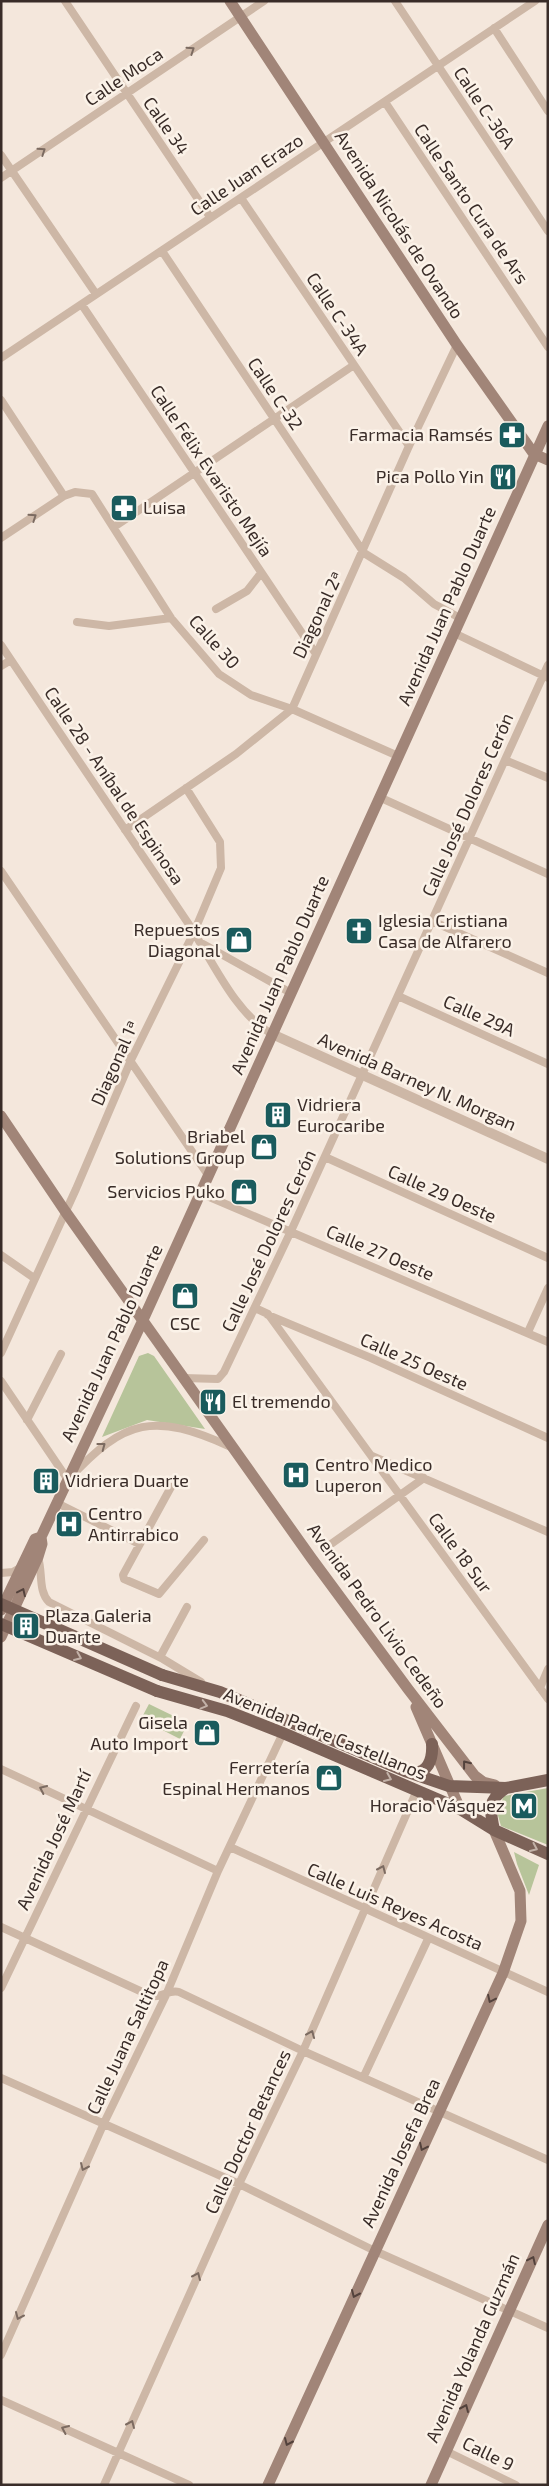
<svg xmlns="http://www.w3.org/2000/svg" width="549" height="2486" font-family="'Exo 2',sans-serif">
	<style>
		.green { fill: #b7c49a }
		.lines { fill: none; stroke-linecap: round; stroke-linejoin: round }
		.minor { stroke: #cdb7a6; stroke-width: 8 }
		.tertiary { stroke: #cdb7a6; stroke-width: 10 }
		.secondary { stroke: #a18578; stroke-width: 11 }
		.primary { stroke: #7c6258; stroke-width: 12 }
		.primary-bridge { stroke: #7c6258; stroke-width: 12 }
		.oneway { stroke: #7c6b61 }
		.oneway2 { stroke: #53423c }
		.oneway3 { stroke: #c2b1a7 }
		.labels { text-anchor: middle; stroke-width: 5; stroke-linejoin: round; paint-order: stroke }
		.street-label { font-size: 18px; fill: #392c28; stroke: #fbf2e8 }
		.poi-label { font-size: 18px; fill: #392c28; stroke: #fbf2e8; text-anchor: end }
	</style>
	<rect width="100%" height="100%" fill="#f4e7dc"/>
	<path class="green" d="M148,1353L154,1356L205,1429L147,1420L102,1437L139,1356Z
		M149,1704L188,1723L180,1739L141,1719Z
		M548,1788V1845L501,1826L497,1812L504,1796Z
		M514,1852L539,1865L529,1895L517,1864Z"/>
	<g class="lines">
		<path class="minor" d="M65,1L210,217
			M395,1L548,231
			M494,28L548,111
			M385,102L548,347
			M1,155L96,294
			M1,178L264,1
			M241,198L409,446
			M162,251L364,553L404,578L434,604L460,618
			M82,305L316,654
			M1,358L535,1
			M1,400L64,496
			M114,527L354,365
			M1,538L64,496L75,492L92,494L171,618L219,674L251,695L292,709L398,756
			M216,609L247,591L261,573
			M77,622L109,626L171,618
			M454,633L548,678
			M1,645C63,738 126,831 188,923C211,958 235,1014 272,1034
			M1,666L11,660
			M505,760L548,778
			M379,797L548,874
			M125,830L236,754L292,709L409,446L457,345
			M1,871L208,1175
			M432,921L548,973
			M203,944L291,993
			M398,996L548,1064
			M325,1157L548,1258
			M200,1193L548,1342
			M1,1255L34,1278
			M255,1308L268,1314L548,1699
			M268,1315L371,1358L548,1438
			M528,1332L548,1288
			M1,1353L76,1189L131,1060L194,932L221,868L220,842L186,788
			M184,1378L218,1379L224,1372L291,1231L548,665
			M1,1381L68,1480C125,1418 154,1412 231,1447
			M27,1420L61,1354
			M372,1456L548,1532
			M171,1487L123,1575L124,1579L159,1594L204,1540
			M57,1503L139,1544
			M324,1549L424,1478
			M38,1557C43,1573 38,1591 49,1602L163,1659L201,1682
			M1,1573L13,1572L20,1568
			M160,1657L187,1607
			M540,1688L548,1669
			M1,1769L218,1871
			M230,1847L548,1992
			M1,1927L151,1996C162,1998 169,1989 179,1992L303,2051L548,2160
			M1,1988L136,1706
			M364,2076L428,1939
			M1,2078L239,2184L375,2251L548,2328
			M1,2355L104,2123L166,1995L218,1871L283,1733
			M1,2400L189,2485
			M446,2451L516,2485
			M104,2485L239,2184L303,2051L417,1790"/>
		<path class="tertiary" d="M272,1034L548,1159"/>
		<path class="secondary" d="M230,1L457,345L534,454L548,460
			M1,1116L65,1211L312,1559L408,1689L475,1776L483,1782L495,1785
			M1,1610L35,1539L41,1537
			M1,1637L38,1557L42,1544L41,1537L143,1320L548,426
			M416,1707L460,1809
			M268,2485L503,1973L521,1921L520,1891L494,1830
			M431,2485L548,2225"/>
		<path class="primary" d="M162,1675L220,1692L405,1771L449,1786L506,1788L548,1780
			M157,1691L227,1711L283,1733L460,1809L494,1830L548,1854
			M409,1772C428,1776 433,1759 432,1744
			M494,1830C490,1811 487,1800 506,1788"/>
		<path class="primary-bridge" d="M1,1604L162,1675
			M1,1624L157,1691"/>
	</g>
	<defs><path id="oneway-chevron" d="M-2-3.5L2.5 0L-2 3.5" fill="none" stroke-width="1.6" stroke-linecap="round" stroke-linejoin="round" transform="scale(1.25)"/></defs>
	<g class="oneway">
		<use href="#oneway-chevron" transform="translate(191 50) rotate(-34)"/>
		<use href="#oneway-chevron" transform="translate(42 151) rotate(-34)"/>
		<use href="#oneway-chevron" transform="translate(33 517) rotate(-34)"/>
		<use href="#oneway-chevron" transform="translate(102 1446) rotate(-37)"/>
		<use href="#oneway-chevron" transform="translate(43 1789) rotate(-155)"/>
		<use href="#oneway-chevron" transform="translate(382 1869) rotate(-66)"/>
		<use href="#oneway-chevron" transform="translate(311 2034) rotate(-67)"/>
		<use href="#oneway-chevron" transform="translate(84 2167) rotate(114)"/>
		<use href="#oneway-chevron" transform="translate(197 2276) rotate(-66)"/>
		<use href="#oneway-chevron" transform="translate(19 2316) rotate(114)"/>
		<use href="#oneway-chevron" transform="translate(131 2424) rotate(-66)"/>
		<use href="#oneway-chevron" transform="translate(65 2429) rotate(-156)"/>
	</g>
	<g class="oneway2">
		<use href="#oneway-chevron" transform="translate(22 1592) rotate(-65)"/>
		<use href="#oneway-chevron" transform="translate(466 1764) rotate(-128)"/>
		<use href="#oneway-chevron" transform="translate(491 1999) rotate(115)"/>
		<use href="#oneway-chevron" transform="translate(423 2147) rotate(115)"/>
		<use href="#oneway-chevron" transform="translate(532 2260) rotate(-65)"/>
		<use href="#oneway-chevron" transform="translate(355 2294) rotate(114)"/>
		<use href="#oneway-chevron" transform="translate(465 2408) rotate(-66)"/>
		<use href="#oneway-chevron" transform="translate(288 2442) rotate(114)"/>
	</g>
	<g class="oneway3">
		<use href="#oneway-chevron" transform="translate(78 1657) rotate(23)"/>
		<use href="#oneway-chevron" transform="translate(204 1705) rotate(15)"/>
		<use href="#oneway-chevron" transform="translate(388 1778) rotate(23)"/>
		<use href="#oneway-chevron" transform="translate(534 1848) rotate(24)"/>
	</g>
	<defs>
		<g id="pharmacy-square" transform="scale(1.4375)"><rect x="-9" y="-9" width="18" height="18" rx="4" fill="#1a5b5d" stroke="#fbf2e8"/><path d="M-2-6h4v4h4v4h-4v4h-4v-4h-4v-4h4Z" fill="#fff"/></g>
		<g id="restaurant-square" transform="scale(1.4375)"><rect x="-9" y="-9" width="18" height="18" rx="4" fill="#1a5b5d" stroke="#fbf2e8"/><path d="M-5-6h1v4h1v-4h1v4h1v-4h1v5L-1.5 .5V6h-2V.5L-5-1ZM5-6V6H3V1.5H1.5Q1.5-4 5-6Z" fill="#fff"/></g>
		<g id="church-square" transform="scale(1.4375)"><rect x="-9" y="-9" width="18" height="18" rx="4" fill="#1a5b5d" stroke="#fbf2e8"/><path d="M-1.2-6h2.4v3.5h3.3v2.4h-3.3V6h-2.4V-.1h-3.3v-2.4h3.3Z" fill="#fff"/></g>
		<g id="shop-square" transform="scale(1.4375)"><rect x="-9" y="-9" width="18" height="18" rx="4" fill="#1a5b5d" stroke="#fbf2e8"/><path d="M-5-2.5h2.3a2.7 3.5 0 0 1 5.4 0H5L5.5 6h-11ZM-1.5-2.5h3a1.5 2.3 0 0 0-3 0Z" fill="#fff"/></g>
		<g id="building-square" transform="scale(1.4375)"><rect x="-9" y="-9" width="18" height="18" rx="4" fill="#1a5b5d" stroke="#fbf2e8"/><path d="M-4-6H4V6H1V3H-1V6H-4ZM-2.5-4.3h1.7v1.8h-1.7ZM.8-4.3h1.7v1.8H.8ZM-2.5-1h1.7V.8h-1.7ZM.8-1h1.7V.8H.8Z" fill="#fff"/></g>
		<g id="hospital-square" transform="scale(1.4375)"><rect x="-9" y="-9" width="18" height="18" rx="4" fill="#1a5b5d" stroke="#fbf2e8"/><path d="M-5-5h3v3.5h4V-5h3V5h-3V1.5h-4V5h-3Z" fill="#fff"/></g>
		<g id="metro-square" transform="scale(1.4375)"><rect x="-9" y="-9" width="18" height="18" rx="4" fill="#1a5b5d" stroke="#fbf2e8"/><path d="M-5.5 5V-5H-3L0 0L3-5H5.5V5H3V-.5L0 4L-3-.5V5Z" fill="#fff"/></g>
	</defs>
	<g fill-rule="evenodd">
		<use href="#pharmacy-square" x="512" y="435"/>
		<use href="#restaurant-square" x="503" y="477"/>
		<use href="#pharmacy-square" x="124" y="508"/>
		<use href="#church-square" x="359" y="931"/>
		<use href="#shop-square" x="239" y="940"/>
		<use href="#building-square" x="278" y="1115"/>
		<use href="#shop-square" x="264" y="1147"/>
		<use href="#shop-square" x="244" y="1192"/>
		<use href="#shop-square" x="185" y="1296"/>
		<use href="#restaurant-square" x="213" y="1402"/>
		<use href="#hospital-square" x="296" y="1475"/>
		<use href="#building-square" x="46" y="1481"/>
		<use href="#hospital-square" x="69" y="1524"/>
		<use href="#building-square" x="26" y="1626"/>
		<use href="#shop-square" x="207" y="1733"/>
		<use href="#shop-square" x="329" y="1778"/>
		<use href="#metro-square" x="524" y="1806"/>
	</g>
	<g class="labels">
		<g class="street-label">
			<text transform="translate(124 77) rotate(-34)" y="6">Calle Moca</text>
			<text transform="translate(484 108) rotate(56)" y="6">Calle C-36A</text>
			<text transform="translate(166 126) rotate(55)" y="6">Calle 34</text>
			<text transform="translate(247 175) rotate(-34)" y="6">Calle Juan Erazo</text>
			<text transform="translate(471 204) rotate(56)" y="6">Calle Santo Cura de Ars</text>
			<text transform="translate(399 225) rotate(57)" y="6">Avenida Nicolás de Ovando</text>
			<text transform="translate(337 314) rotate(56)" y="6">Calle C-34A</text>
			<text transform="translate(275 394) rotate(56)" y="6">Calle C-32</text>
			<text transform="translate(211 471) rotate(56)" y="6">Calle Félix Evaristo Mejía</text>
			<text transform="translate(447 606) rotate(-66)" y="6">Avenida Juan Pablo Duarte</text>
			<text transform="translate(318 615) rotate(-65)" y="6">Diagonal 2ª</text>
			<text transform="translate(214 642) rotate(48)" y="6">Calle 30</text>
			<text transform="translate(114 786) rotate(56)" y="6">Calle 28 - Aníbal de Espinosa</text>
			<text transform="translate(468 805) rotate(-66)" y="6">Calle José Dolores Cerón</text>
			<text transform="translate(280 975) rotate(-66)" y="6">Avenida Juan Pablo Duarte</text>
			<text transform="translate(479 1016) rotate(24)" y="6">Calle 29A</text>
			<text transform="translate(115 1063) rotate(-66)" y="6">Diagonal 1ª</text>
			<text transform="translate(417 1082) rotate(24)" y="6">Avenida Barney N. Morgan</text>
			<text transform="translate(442 1194) rotate(24)" y="6">Calle 29 Oeste</text>
			<text transform="translate(269 1241) rotate(-65)" y="6">Calle José Dolores Cerón</text>
			<text transform="translate(380 1253) rotate(23)" y="6">Calle 27 Oeste</text>
			<text transform="translate(112 1343) rotate(-65)" y="6">Avenida Juan Pablo Duarte</text>
			<text transform="translate(414 1362) rotate(24)" y="6">Calle 25 Oeste</text>
			<text transform="translate(460 1553) rotate(54)" y="6">Calle 18 Sur</text>
			<text transform="translate(377 1616) rotate(54)" y="6">Avenida Pedro Livio Cedeño</text>
			<text transform="translate(325 1734) rotate(22)" y="6">Avenida Padre Castellanos</text>
			<text transform="translate(54 1840) rotate(-65)" y="6">Avenida José Martí</text>
			<text transform="translate(395 1907) rotate(24)" y="6">Calle Luis Reyes Acosta</text>
			<text transform="translate(128 2037) rotate(-65)" y="6">Calle Juana Saltitopa</text>
			<text transform="translate(248 2132) rotate(-65)" y="6">Calle Doctor Betances</text>
			<text transform="translate(401 2153) rotate(-65)" y="6">Avenida Josefa Brea</text>
			<text transform="translate(473 2348) rotate(-66)" y="6">Avenida Yolanda Guzmán</text>
			<text transform="translate(488 2454) rotate(26)" y="6">Calle 9</text>
		</g>
		<g class="poi-label">
			<text x="493" y="441">Farmacia Ramsés</text>
			<text x="484" y="483">Pica Pollo Yin</text>
			<text x="143" y="514" text-anchor="start">Luisa</text>
			<text x="378" y="927" text-anchor="start">Iglesia Cristiana<tspan x="378" dy="21">Casa de Alfarero</tspan></text>
			<text x="220" y="936">Repuestos<tspan x="220" dy="21">Diagonal</tspan></text>
			<text x="297" y="1111" text-anchor="start">Vidriera<tspan x="297" dy="21">Eurocaribe</tspan></text>
			<text x="245" y="1143">Briabel<tspan x="245" dy="21">Solutions Group</tspan></text>
			<text x="225" y="1198">Servicios Puko</text>
			<text x="185" y="1330" text-anchor="middle">CSC</text>
			<text x="232" y="1408" text-anchor="start">El tremendo</text>
			<text x="315" y="1471" text-anchor="start">Centro Medico<tspan x="315" dy="21">Luperon</tspan></text>
			<text x="65" y="1487" text-anchor="start">Vidriera Duarte</text>
			<text x="88" y="1520" text-anchor="start">Centro<tspan x="88" dy="21">Antirrabico</tspan></text>
			<text x="45" y="1622" text-anchor="start">Plaza Galeria<tspan x="45" dy="21">Duarte</tspan></text>
			<text x="188" y="1729">Gisela<tspan x="188" dy="21">Auto Import</tspan></text>
			<text x="310" y="1774">Ferretería<tspan x="310" dy="21">Espinal Hermanos</tspan></text>
			<text x="505" y="1812">Horacio Vásquez</text>
		</g>
	</g>
	<rect width="549" height="2486" fill="none" stroke="#392c28" stroke-width="5"/>
</svg>
